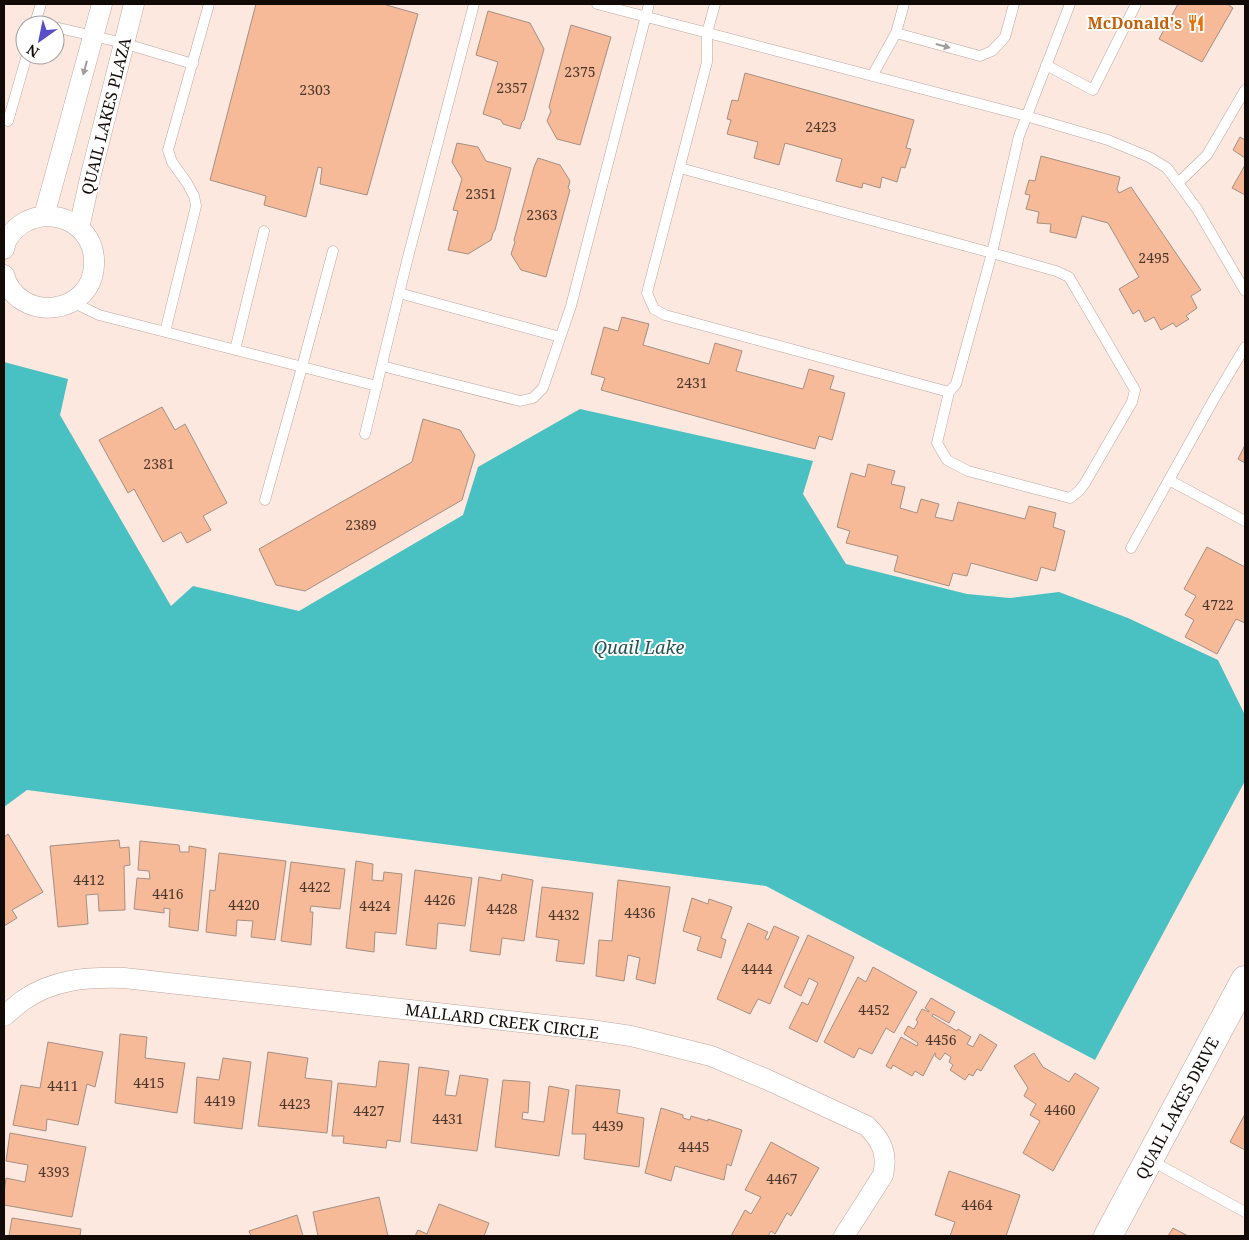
<svg xmlns="http://www.w3.org/2000/svg" width="1249" height="1240" font-family="'Noto Serif',serif">
	<style>
		.water { fill: #49c0c1 }
		.building { fill: #f7ba98; stroke: #a58f83 }
		.lines { fill: none; stroke-linecap: round; stroke-linejoin: round }
		.lane-casing { stroke: #bda59b; stroke-width: 11 }
		.street-casing { stroke: #bda59b; stroke-width: 21 }
		.secondary-casing { stroke: #bda59b; stroke-width: 29 }
		.lane { stroke: #fff; stroke-width: 10 }
		.street { stroke: #fff; stroke-width: 20 }
		.secondary { stroke: #fff; stroke-width: 28 }
		.oneway { fill: #a09d9c }
		.labels { text-anchor: middle; stroke-width: 4; stroke-linejoin: round; paint-order: stroke }
		.number-label { font-size: 14px; fill: #4b362b }
		.food-label { font-size: 16px; font-weight: bold; fill: #c56008; stroke: #fff; text-anchor: end }
		.street-label { font-size: 16px; fill: #120a07; stroke: #fff }
		.water-label { font-size: 18px; font-style: italic; fill: #225455; stroke: #fff }
	</style>
	<rect width="100%" height="100%" fill="#fde8df"/>
	<path class="water" d="M4,362L68,379L60,415L171,606L193,586L299,611L463,515L478,467L580,409L813,461L803,494L846,564L967,594L1010,598L1059,592L1128,618L1218,660L1245,715V781L1095,1060L766,886L27,790L4,807Z"/>
	<path class="building" d="M256,4H383L418,14L367,195L320,184L322,168L318,167L306,217L264,205L266,196L210,180Z
		M1178,4H1227L1233,8L1202,62L1159,39Z
		M488,11L530,23L544,49L524,120L522,122L520,129L503,124L501,120L483,114L498,62L476,55Z
		M571,25L611,37L580,145L557,139L547,121L551,111L549,107Z
		M745,73L914,120L906,148L911,149L905,168L901,167L897,182L882,177L880,188L863,183L862,188L836,181L842,159L785,143L779,165L754,158L758,142L727,134L731,120L727,119L732,100L738,101Z
		M1240,137L1245,140V158L1233,150Z
		M457,143L478,147L486,161L511,168L495,230L493,233L491,240L468,254L448,250L458,211L453,210L462,179L452,162Z
		M1041,156L1120,177L1117,189L1119,193L1131,187L1201,290L1191,296L1197,308L1186,316L1189,319L1176,327L1173,323L1161,330L1154,317L1145,322L1139,310L1133,314L1119,289L1139,277L1108,223L1082,216L1076,238L1050,232L1051,224L1037,223L1039,212L1026,209L1030,195L1025,194L1029,180L1035,181Z
		M538,158L560,165L570,181L568,188L570,190L546,277L521,270L511,254L515,242L514,240L534,167Z
		M1245,165V195L1232,188Z
		M622,317L649,324L643,345L709,364L715,343L742,351L736,371L803,389L809,369L834,376L830,389L845,393L832,440L819,436L815,449L601,390L605,378L591,374L604,327L618,331Z
		M162,407L175,430L185,424L227,503L203,516L211,530L187,543L181,532L163,542L134,489L128,493L99,440Z
		M423,419L460,430L475,455L462,500L305,591L276,585L259,549L412,462Z
		M1245,445V463L1238,459Z
		M868,464L895,471L891,484L905,487L900,508L917,513L921,499L939,504L935,517L953,521L958,502L1025,519L1029,506L1056,513L1053,527L1065,531L1055,571L1041,567L1037,581L971,563L967,576L953,573L949,586L894,571L898,556L846,543L850,531L837,527L851,473L865,477Z
		M1207,547L1245,567V623L1236,619L1217,654L1185,637L1194,620L1185,615L1196,596L1184,589Z
		M8,834L43,892L12,910L17,918L4,926V837Z
		M119,840L120,848L129,847L130,865L124,866L125,910L99,911L98,894L86,895L88,924L58,927L50,846Z
		M140,841L179,845L180,852H189V846L206,849L198,931L169,927L170,909L164,908V913L134,909L137,878L150,879L149,871L138,870Z
		M219,853L286,861L275,940L251,937L253,921L237,920L236,936L206,932L210,890L215,891Z
		M356,861L373,864L372,880L383,881L384,872L402,874L396,934L375,932L374,952L346,948Z
		M291,862L345,869L340,909L311,906L310,912H313L311,945L281,941Z
		M415,870L472,878L465,926L438,923L436,949L406,945Z
		M502,874L533,880L524,941L502,938L500,955L470,951L479,877L501,881Z
		M618,880L670,887L655,984L636,979L640,958L628,955L624,981L596,976L599,940L612,941Z
		M542,887L593,893L584,964L556,961L559,940L536,937Z
		M692,898L708,904L709,899L732,907L721,938L726,940L721,958L697,950L701,937L683,931Z
		M748,923L768,932L765,938L768,940L774,926L799,937L770,1004L758,999L750,1014L717,999Z
		M808,935L854,957L817,1042L789,1028L802,1002L808,1005L818,983L809,978L801,996L784,987Z
		M873,967L917,992L894,1033L886,1028L872,1054L859,1048L854,1058L824,1042L858,977L866,982Z
		M931,998L955,1012L949,1023L933,1014L932,1016L957,1031L958,1029L971,1037L967,1044L973,1047L980,1034L997,1045L981,1071L977,1069L973,1076L969,1074L965,1080L950,1070L953,1065L949,1062L951,1057L945,1053L940,1060L935,1056L936,1054L935,1053L923,1076L915,1071L912,1076L893,1065L891,1069L886,1066L901,1037L917,1046L918,1043L904,1034L908,1026L914,1029L918,1022L916,1020L922,1009L929,1012V1011L925,1008Z
		M120,1034L147,1037L145,1058L185,1063L177,1113L115,1103Z
		M48,1042L103,1052L95,1087L87,1084L78,1125L47,1119L46,1131L13,1125L21,1085L40,1088Z
		M268,1052L308,1058L305,1078L332,1081L327,1133L258,1126Z
		M1034,1053L1043,1067L1069,1082L1075,1073L1099,1088L1053,1171L1023,1153L1040,1121L1030,1115L1036,1104L1024,1096L1028,1088L1014,1066Z
		M223,1058L251,1062L242,1129L194,1123L197,1077L219,1080Z
		M379,1061L409,1064L400,1142L387,1140L386,1148L343,1143L344,1136H332L338,1083L376,1087Z
		M419,1067L449,1071L445,1095L456,1096L460,1075L488,1079L477,1151L411,1143Z
		M503,1080L530,1082L528,1113L523,1112L522,1119L544,1122L549,1086L569,1090L559,1156L495,1147Z
		M576,1085L620,1090L617,1113L644,1118L639,1167L584,1159L586,1134H572Z
		M661,1108L683,1115V1118L690,1120L691,1116L708,1121V1119L742,1130L731,1166L727,1164L724,1180L675,1166L671,1181L645,1173Z
		M1245,1114V1150L1230,1142Z
		M10,1133L86,1147L72,1217L4,1205V1194L6,1178L25,1182L28,1165L6,1161Z
		M771,1142L819,1168L791,1216L787,1213L775,1234L771,1231L768,1236H731L745,1210L751,1214L761,1197L745,1190Z
		M949,1171L1020,1195L1006,1236H950L955,1222L935,1215Z
		M379,1197L388,1236H318L313,1212Z
		M439,1204L489,1223L484,1236H415L418,1230L427,1234Z
		M297,1215L303,1236H251L249,1231Z
		M12,1218L81,1229L80,1236H9Z
		M1173,1228L1188,1236H1168Z"/>
	<g class="lines">
		<g class="lane-casing">
			<path id="lane" d="M41,4L35,23L44,25
				M597,4L1026,116L1108,140L1149,157L1167,168L1197,209L1245,291
				M715,4L707,33V62L647,293L654,309L665,315L949,392L937,443L947,460L968,471L1070,498L1079,491L1085,483L1132,402L1135,390L1069,277L1056,271L992,253L1019,136L1070,4
				M55,27L123,43L193,64
				M896,33L980,56L992,51L1005,37L1014,4
				M1046,65L1093,90L1136,4
				M872,76L896,33L904,4
				M4,119L8,121L27,55
				M680,168L992,253L956,384L949,392
				M1178,183L1207,155L1245,90
				M399,293L560,337
				M72,302L99,315L377,386
				M165,332L196,206L194,196L187,183L172,162L168,150L209,4
				M235,350L264,231
				M382,366L520,401L533,398L543,388L571,306L649,4
				M365,434L407,261L474,4
				M1169,480L1245,521
				M265,500L302,367L333,251
				M1131,548L1214,399L1245,347
				M1150,1160L1245,1212"/>
		</g>
		<g class="street-casing">
			<path id="street" d="M44,216L102,4
				M79,228L91,174L134,4
				M4,249C5,245 6,241 8,238C12,232 18,226 25,222C56,205 96,227 94,264C93,316 18,324 4,275
				M4,1016C10,1011 16,1006 22,1001C53,979 87,977 124,978L591,1030L631,1036L711,1056L768,1080L867,1126C882,1141 888,1154 883,1175L844,1236"/>
		</g>
		<g class="secondary-casing">
			<path id="secondary" d="M1108,1236L1245,980"/>
		</g>
		<use href="#lane" class="lane"/>
		<use href="#street" class="street"/>
		<use href="#secondary" class="secondary"/>
	</g>
	<defs><path id="oneway-solid" d="M-6-.8H1V-3.2L6.5 0L1 3.2V.8H-6Z" transform="scale(1.25)"/></defs>
	<g class="oneway">
		<use href="#oneway-solid" transform="translate(943 46) rotate(15)"/>
		<use href="#oneway-solid" transform="translate(85 68) rotate(105)"/>
	</g>
	<defs>
		<g id="restaurant-bare" transform="scale(1.35)"><path d="M-5-6h1v4h1v-4h1v4h1v-4h1v5L-1.5 .5V6h-2V.5L-5-1ZM5-6V6H3V1.5H1.5Q1.5-4 5-6Z" fill="#e8710a" stroke="#fff" stroke-width="2.5" paint-order="stroke"/></g>
	</defs>
	<g fill-rule="evenodd">
		<use href="#restaurant-bare" x="1196" y="23"/>
	</g>
	<g class="labels">
		<g class="number-label">
			<text x="580" y="77">2375</text>
			<text x="512" y="93">2357</text>
			<text x="315" y="95">2303</text>
			<text x="821" y="132">2423</text>
			<text x="481" y="199">2351</text>
			<text x="542" y="220">2363</text>
			<text x="1154" y="263">2495</text>
			<text x="692" y="388">2431</text>
			<text x="159" y="469">2381</text>
			<text x="361" y="530">2389</text>
			<text x="1218" y="610">4722</text>
			<text x="89" y="885">4412</text>
			<text x="315" y="892">4422</text>
			<text x="168" y="899">4416</text>
			<text x="440" y="905">4426</text>
			<text x="244" y="910">4420</text>
			<text x="375" y="911">4424</text>
			<text x="502" y="914">4428</text>
			<text x="640" y="918">4436</text>
			<text x="564" y="920">4432</text>
			<text x="757" y="974">4444</text>
			<text x="874" y="1015">4452</text>
			<text x="941" y="1045">4456</text>
			<text x="149" y="1088">4415</text>
			<text x="63" y="1091">4411</text>
			<text x="220" y="1106">4419</text>
			<text x="295" y="1109">4423</text>
			<text x="1060" y="1115">4460</text>
			<text x="369" y="1116">4427</text>
			<text x="448" y="1124">4431</text>
			<text x="608" y="1131">4439</text>
			<text x="694" y="1152">4445</text>
			<text x="54" y="1177">4393</text>
			<text x="782" y="1184">4467</text>
			<text x="977" y="1210">4464</text>
		</g>
		<g class="food-label">
			<text x="1182" y="29">McDonald's</text>
		</g>
		<g class="street-label">
			<text transform="translate(106 116) rotate(-76)" y="6">QUAIL LAKES PLAZA</text>
			<text transform="translate(502 1021) rotate(7)" y="6">MALLARD CREEK CIRCLE</text>
			<text transform="translate(1177 1108) rotate(-62)" y="6">QUAIL LAKES DRIVE</text>
		</g>
		<g class="water-label">
			<text x="639" y="654">Quail Lake</text>
		</g>
	</g>
	<rect width="1249" height="1240" fill="none" stroke="#120a07" stroke-width="10"/>
	<g transform="translate(40 40) rotate(213)"><circle r="24" fill="#ffffff" stroke="#a09d9c"/>
	<path d="M0-4L9 19L0 12L-9 19Z" fill="#584fc7"/>
	<text y="-8" font-size="14" font-weight="bold" text-anchor="middle" fill="#120a07">N</text>
	</g>
</svg>
